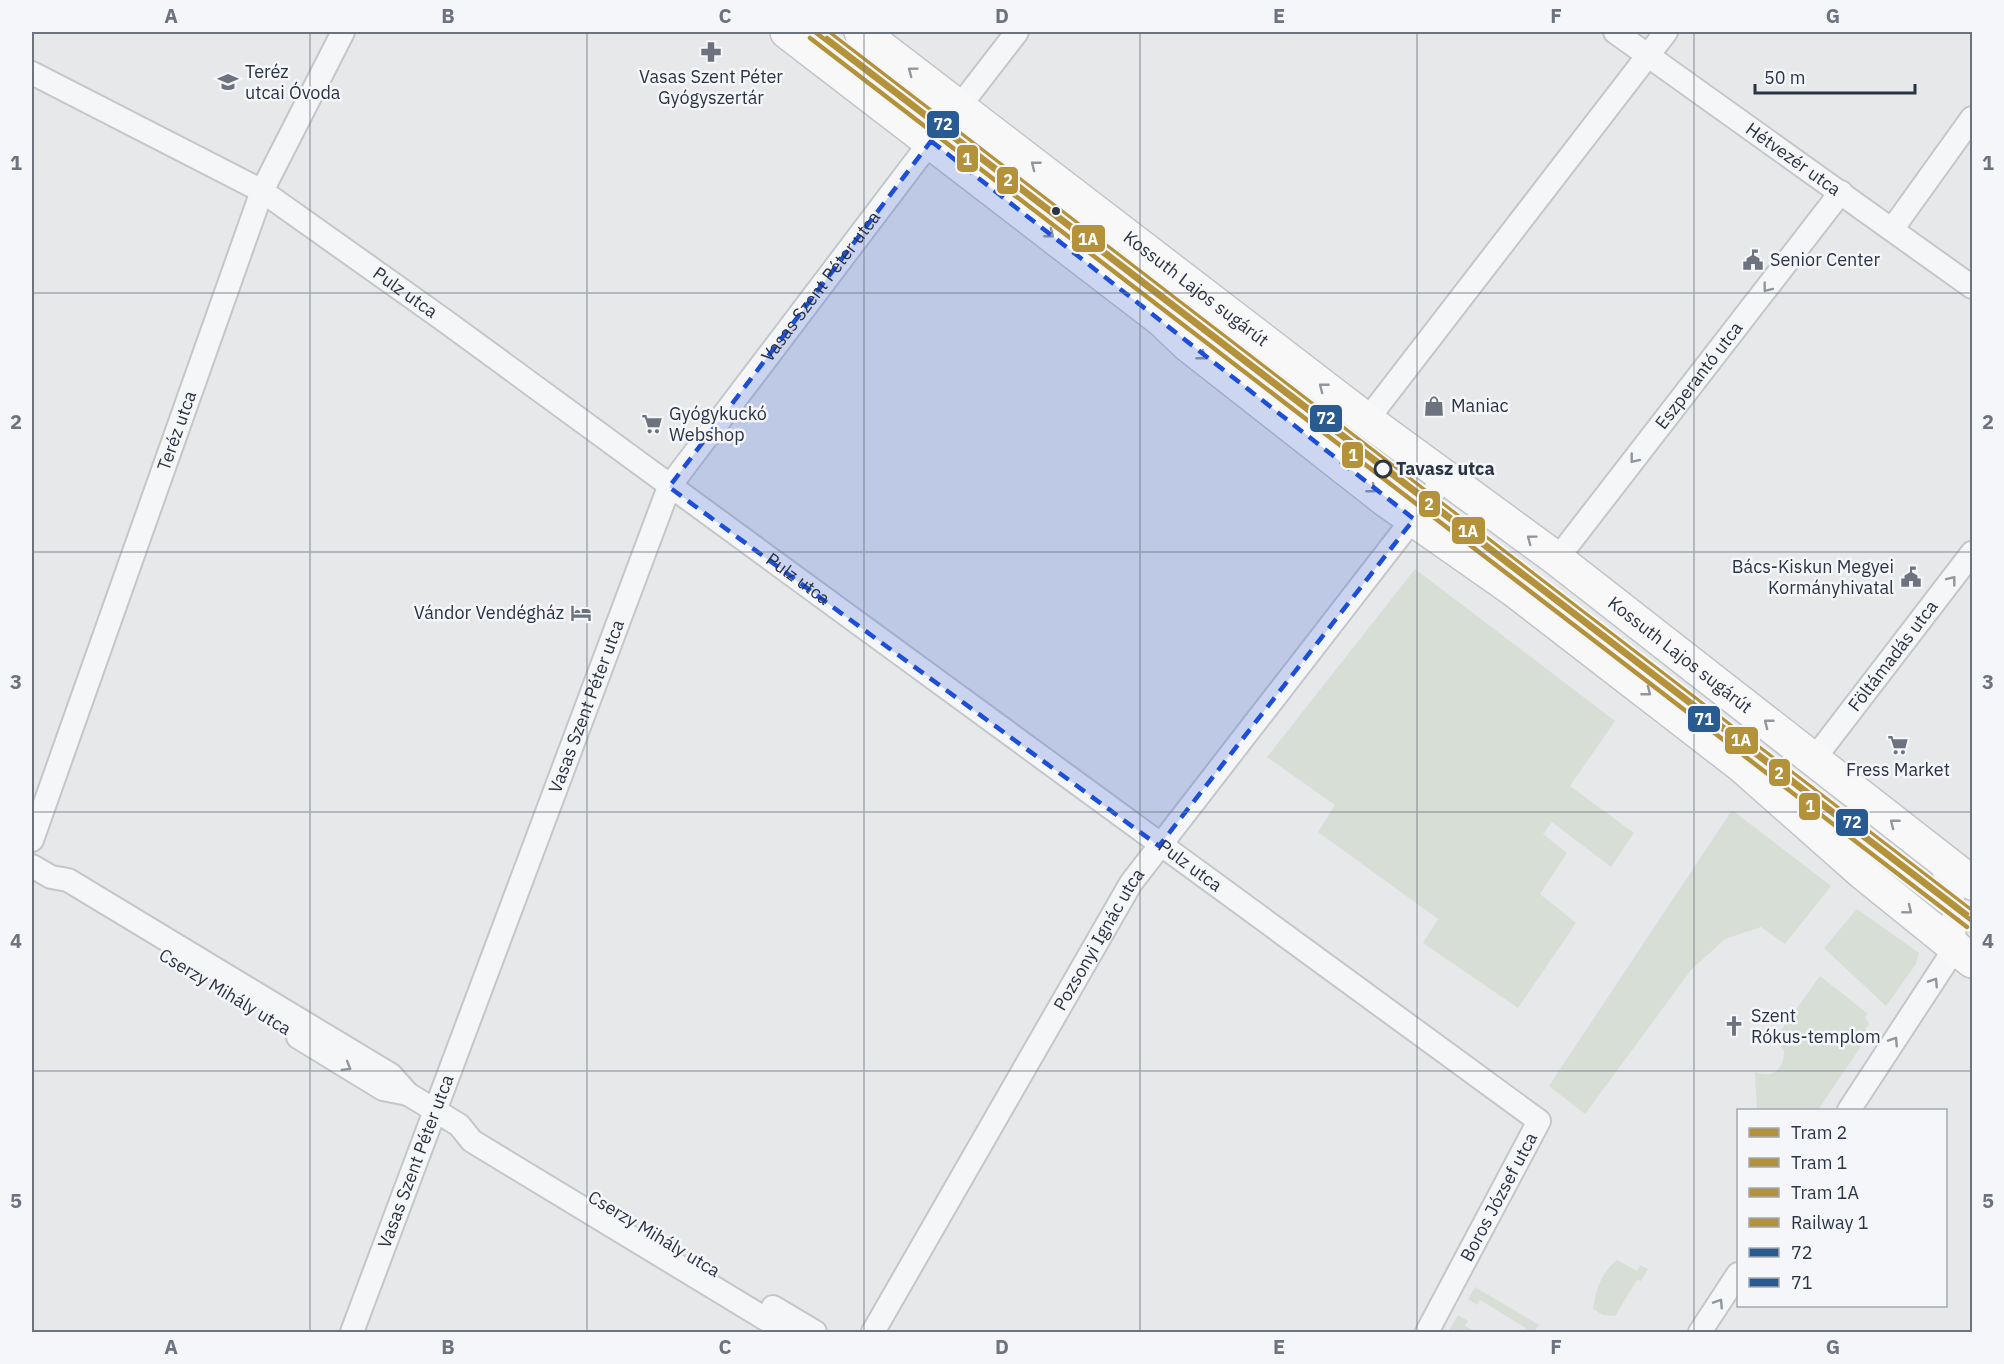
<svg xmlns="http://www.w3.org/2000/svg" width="2004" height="1364" font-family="'IBM Plex Sans',sans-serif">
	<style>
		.green { fill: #d6ded6 }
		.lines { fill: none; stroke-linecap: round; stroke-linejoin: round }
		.minor-casing { stroke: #c4c6c8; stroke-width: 26 }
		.primary-casing { stroke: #c2c5c8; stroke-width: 36 }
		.minor { stroke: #f5f6f7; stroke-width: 22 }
		.primary { stroke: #f8f8f8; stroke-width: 33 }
		.bus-1-casing { stroke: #f4f6f9; stroke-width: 9 }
		.bus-2-casing { stroke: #f4f6f9; stroke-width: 9 }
		.bus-1 { stroke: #275b91; stroke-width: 4.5 }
		.bus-2 { stroke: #275b91; stroke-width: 4.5 }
		.rail-1-casing { stroke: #f4f6f9; stroke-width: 10 }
		.rail-1 { stroke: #b4923a; stroke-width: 6 }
		.tram-1-casing { stroke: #f4f6f9; stroke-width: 9 }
		.tram-2-casing { stroke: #f4f6f9; stroke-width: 9 }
		.tram-3-casing { stroke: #f4f6f9; stroke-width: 9 }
		.tram-1 { stroke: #b4923a; stroke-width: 4.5 }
		.tram-2 { stroke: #b4923a; stroke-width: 4.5 }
		.tram-3 { stroke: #b4923a; stroke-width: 4.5 }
		.oneway { stroke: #92969e }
		.oneway2 { stroke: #90959e }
		.marked { fill: #1d4ed8; fill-opacity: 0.2; stroke: #1d4ed8; stroke-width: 4.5; stroke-dasharray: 12 8; stroke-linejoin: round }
		.grid { fill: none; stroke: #6c737f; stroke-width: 1.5; stroke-opacity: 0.55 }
		.bus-dot { fill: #2b3445; stroke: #f4f6f9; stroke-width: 2 }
		.stop-dot { fill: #f4f6f9; stroke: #2b3445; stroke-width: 3 }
		.labels { text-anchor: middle; stroke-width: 5; stroke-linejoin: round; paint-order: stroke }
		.poi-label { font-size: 18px; fill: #2b3445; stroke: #f4f6f9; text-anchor: start }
		.street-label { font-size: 18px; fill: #2b3445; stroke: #f4f6f9 }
		.stop-label { font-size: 18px; font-weight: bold; fill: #2b3445; stroke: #f4f6f9; text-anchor: start }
		.line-badge { stroke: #f4f6f9; stroke-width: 2 }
		.badge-label { font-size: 16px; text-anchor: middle; font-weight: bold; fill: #fff }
		.neatline { fill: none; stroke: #6c737f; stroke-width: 2 }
		.grid-label { font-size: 20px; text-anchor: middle; font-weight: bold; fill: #6c737f }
	</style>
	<rect width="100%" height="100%" fill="#e6e8ea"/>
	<path class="green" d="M1415,569L1615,721L1570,786L1634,833L1611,867L1552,822L1543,834L1567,853L1540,894L1576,923L1518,1008L1423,943L1438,919L1318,832L1335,805L1267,757Z
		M1732,810L1831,886L1785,944L1761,927L1725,939L1691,970L1585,1114L1549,1086Z
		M1857,909L1919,953L1916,964L1886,1006L1824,948Z
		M1820,976L1868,1014L1865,1017L1869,1024L1865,1029L1870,1033L1818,1110H1757L1755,1072C1773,1079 1784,1070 1784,1050L1774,1040Z
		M1617,1260L1637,1271L1640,1265L1648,1269L1641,1281L1637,1280L1615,1316L1603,1315L1593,1309C1596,1289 1601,1273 1617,1260Z
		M1475,1287L1539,1325L1534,1332H1524L1526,1328L1480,1300L1477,1305L1468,1299Z
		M1458,1315L1468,1321L1465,1326L1477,1332H1448Z"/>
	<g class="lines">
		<g class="minor-casing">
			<g id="minor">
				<path id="s1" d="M1615,32L1972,287"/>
				<path id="s2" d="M32,73L262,191L441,318L1539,1121L1427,1332"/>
				<path d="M959,107L1017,32"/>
				<path d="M1893,228L1972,118"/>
				<path d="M1367,420L1666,32"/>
				<path id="s3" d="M1557,559L1841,192"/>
				<path id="s4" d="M1814,759L1972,553"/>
				<path id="s5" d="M32,840L262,191L343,32"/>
				<path d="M32,866L51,877L68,880L391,1075L408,1094L459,1125L472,1141L787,1332"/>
				<path d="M298,1037L383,1089L408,1094"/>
				<path d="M1849,1110L1955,948L1953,900L1940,859"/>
				<path d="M773,1307L815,1332"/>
				<path id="s6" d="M352,1332L669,487L931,141"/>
				<path id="s7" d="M873,1332L1131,883L1446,476"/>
				<path d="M1700,1332L1738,1274"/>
			</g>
		</g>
		<g class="primary-casing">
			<g id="primary">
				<path d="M787,32L1163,321L1188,345L1387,501L1514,590L1742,766L1863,873L1972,961"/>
				<path id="s8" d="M861,32L1367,420L1557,559L1972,883"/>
			</g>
		</g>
		<use href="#minor" class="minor"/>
		<use href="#primary" class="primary"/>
		<g class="bus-1-casing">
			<path id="bus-1" d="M823,32L1972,915"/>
		</g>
		<g class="bus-2-casing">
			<path id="bus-2" d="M818,38L1967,921"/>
		</g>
		<use href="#bus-1" class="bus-1"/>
		<use href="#bus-2" class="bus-2"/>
		<g class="rail-1-casing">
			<path id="rail-1" d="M827,32L1972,912"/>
		</g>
		<use href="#rail-1" class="rail-1"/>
		<g class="tram-1-casing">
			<path id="tram-1" d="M815,32L1972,921"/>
		</g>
		<g class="tram-2-casing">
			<path id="tram-2" d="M810,38L1967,927"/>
		</g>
		<g class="tram-3-casing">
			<path id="tram-3" d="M827,38L1967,914"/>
		</g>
		<use href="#tram-1" class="tram-1"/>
		<use href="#tram-2" class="tram-2"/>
		<use href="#tram-3" class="tram-3"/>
	</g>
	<defs><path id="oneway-chevron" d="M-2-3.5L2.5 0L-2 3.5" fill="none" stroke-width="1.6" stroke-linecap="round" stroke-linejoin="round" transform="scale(1.5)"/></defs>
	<g class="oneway">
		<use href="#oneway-chevron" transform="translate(912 71) rotate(-143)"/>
		<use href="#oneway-chevron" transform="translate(1035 165) rotate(-142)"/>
		<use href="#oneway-chevron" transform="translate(1050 234) rotate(38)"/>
		<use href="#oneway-chevron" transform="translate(1202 356) rotate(38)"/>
		<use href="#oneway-chevron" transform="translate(1323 387) rotate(-142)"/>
		<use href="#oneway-chevron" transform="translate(1372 489) rotate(38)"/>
		<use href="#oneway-chevron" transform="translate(1531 539) rotate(-143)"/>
		<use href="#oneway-chevron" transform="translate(1647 692) rotate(38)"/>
		<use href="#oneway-chevron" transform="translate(1768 723) rotate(-142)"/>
		<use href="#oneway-chevron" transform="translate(1894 823) rotate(-142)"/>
		<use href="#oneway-chevron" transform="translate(1908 910) rotate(39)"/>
	</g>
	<g class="oneway2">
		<use href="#oneway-chevron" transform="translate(1767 288) rotate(128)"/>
		<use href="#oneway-chevron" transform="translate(1634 459) rotate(128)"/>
		<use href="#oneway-chevron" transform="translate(1952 580) rotate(-52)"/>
		<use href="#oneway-chevron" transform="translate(1934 982) rotate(-57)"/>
		<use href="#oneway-chevron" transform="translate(1894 1041) rotate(-57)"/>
		<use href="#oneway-chevron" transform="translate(347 1067) rotate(31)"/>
		<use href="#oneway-chevron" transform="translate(1719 1303) rotate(-57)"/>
	</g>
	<path class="marked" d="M931,141L1414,519L1159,846L669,487Z"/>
	<path class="grid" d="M310,32V1332M587,32V1332M864,32V1332M1140,32V1332M1417,32V1332M1694,32V1332M32,293H1972M32,552H1972M32,812H1972M32,1071H1972"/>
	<defs>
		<g id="pharmacy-bare" transform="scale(1.62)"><path d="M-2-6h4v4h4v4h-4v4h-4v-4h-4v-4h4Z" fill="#6c737f" stroke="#f4f6f9" stroke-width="2.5" paint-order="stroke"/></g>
		<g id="school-bare" transform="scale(1.62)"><path d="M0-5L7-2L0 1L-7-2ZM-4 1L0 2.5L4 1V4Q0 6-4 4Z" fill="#6c737f" stroke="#f4f6f9" stroke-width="2.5" paint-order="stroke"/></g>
		<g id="civic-bare" transform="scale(1.62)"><path d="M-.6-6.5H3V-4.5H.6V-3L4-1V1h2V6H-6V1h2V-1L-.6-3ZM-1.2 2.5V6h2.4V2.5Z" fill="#6c737f" stroke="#f4f6f9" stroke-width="2.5" paint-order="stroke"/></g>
		<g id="shop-bare" transform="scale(1.62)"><path d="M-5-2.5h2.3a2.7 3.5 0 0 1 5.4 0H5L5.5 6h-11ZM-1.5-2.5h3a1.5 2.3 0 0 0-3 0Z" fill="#6c737f" stroke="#f4f6f9" stroke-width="2.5" paint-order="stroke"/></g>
		<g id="supermarket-bare" transform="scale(1.62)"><path d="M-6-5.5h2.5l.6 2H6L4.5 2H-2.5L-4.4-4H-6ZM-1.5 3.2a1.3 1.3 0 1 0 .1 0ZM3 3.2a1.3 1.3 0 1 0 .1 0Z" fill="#6c737f" stroke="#f4f6f9" stroke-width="2.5" paint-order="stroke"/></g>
		<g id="hotel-bare" transform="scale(1.62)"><path d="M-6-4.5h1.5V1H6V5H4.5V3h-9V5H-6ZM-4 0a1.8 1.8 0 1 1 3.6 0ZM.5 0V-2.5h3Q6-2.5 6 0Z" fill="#6c737f" stroke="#f4f6f9" stroke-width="2.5" paint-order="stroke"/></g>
		<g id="church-bare" transform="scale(1.62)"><path d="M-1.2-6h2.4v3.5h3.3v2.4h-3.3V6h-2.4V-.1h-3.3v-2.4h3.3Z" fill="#6c737f" stroke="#f4f6f9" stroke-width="2.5" paint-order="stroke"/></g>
	</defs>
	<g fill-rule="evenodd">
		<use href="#pharmacy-bare" x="711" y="52"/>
		<use href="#school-bare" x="228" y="82"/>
		<use href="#civic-bare" x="1753" y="260"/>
		<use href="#shop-bare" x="1434" y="406"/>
		<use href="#supermarket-bare" x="652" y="424"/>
		<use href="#civic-bare" x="1911" y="577"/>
		<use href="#hotel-bare" x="581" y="613"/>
		<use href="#supermarket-bare" x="1898" y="745"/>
		<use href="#church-bare" x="1734" y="1026"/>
	</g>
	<circle class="bus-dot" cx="1056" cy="211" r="5"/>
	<circle class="stop-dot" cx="1383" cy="469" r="8"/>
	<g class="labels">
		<g class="poi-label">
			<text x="245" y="78">Teréz<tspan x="245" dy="21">utcai Óvoda</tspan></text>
			<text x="711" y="83" text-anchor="middle">Vasas Szent Péter<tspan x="711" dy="21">Gyógyszertár</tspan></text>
			<text x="1770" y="266">Senior Center</text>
			<text x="1451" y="412">Maniac</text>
			<text x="669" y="420">Gyógykuckó<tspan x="669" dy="21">Webshop</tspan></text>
			<text x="1894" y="573" text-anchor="end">Bács-Kiskun Megyei<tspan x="1894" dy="21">Kormányhivatal</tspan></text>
			<text x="564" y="619" text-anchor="end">Vándor Vendégház</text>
			<text x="1898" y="776" text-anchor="middle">Fress Market</text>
			<text x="1751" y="1022">Szent<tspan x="1751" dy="21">Rókus-templom</tspan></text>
		</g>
		<g class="street-label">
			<text dy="6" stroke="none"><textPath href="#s1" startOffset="219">Hétvezér utca</textPath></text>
			<text dy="6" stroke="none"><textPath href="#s6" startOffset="1154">Vasas Szent Péter utca</textPath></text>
			<text dy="6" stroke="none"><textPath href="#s8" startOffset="422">Kossuth Lajos sugárút</textPath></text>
			<text dy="6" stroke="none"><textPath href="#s2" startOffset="434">Pulz utca</textPath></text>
			<text dy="6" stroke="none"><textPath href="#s3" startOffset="232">Eszperantó utca</textPath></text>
			<text dy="6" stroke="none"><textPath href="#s5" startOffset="434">Teréz utca</textPath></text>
			<text dy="6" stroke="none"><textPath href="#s2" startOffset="920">Pulz utca</textPath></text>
			<text dy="6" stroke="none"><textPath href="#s8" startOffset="1029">Kossuth Lajos sugárút</textPath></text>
			<text dy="6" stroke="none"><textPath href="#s4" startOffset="130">Föltámadás utca</textPath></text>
			<text dy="6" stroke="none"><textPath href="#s6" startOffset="668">Vasas Szent Péter utca</textPath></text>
			<text dy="6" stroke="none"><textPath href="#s2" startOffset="1406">Pulz utca</textPath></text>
			<text dy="6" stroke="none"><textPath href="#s7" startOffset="453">Pozsonyi Ignác utca</textPath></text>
			<text transform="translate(225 992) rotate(31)" y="6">Cserzy Mihály utca</text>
			<text dy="6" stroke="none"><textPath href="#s6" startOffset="182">Vasas Szent Péter utca</textPath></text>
			<text transform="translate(1499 1197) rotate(-62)" y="6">Boros József utca</text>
			<text transform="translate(654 1234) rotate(31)" y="6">Cserzy Mihály utca</text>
		</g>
		<g class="stop-label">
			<text x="1396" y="475">Tavasz utca</text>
		</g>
	</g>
	<g class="line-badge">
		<rect x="926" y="110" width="34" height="29" rx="6" fill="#275b91"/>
		<rect x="956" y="144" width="23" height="29" rx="6" fill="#b4923a"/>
		<rect x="996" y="166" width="23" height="29" rx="6" fill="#b4923a"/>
		<rect x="1071" y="224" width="35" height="29" rx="6" fill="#b4923a"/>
		<rect x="1309" y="404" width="34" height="29" rx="6" fill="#275b91"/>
		<rect x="1341" y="441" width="23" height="28" rx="6" fill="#b4923a"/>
		<rect x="1418" y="490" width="23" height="28" rx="6" fill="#b4923a"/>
		<rect x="1451" y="516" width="35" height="29" rx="6" fill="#b4923a"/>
		<rect x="1687" y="705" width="34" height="28" rx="6" fill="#275b91"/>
		<rect x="1724" y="726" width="35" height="29" rx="6" fill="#b4923a"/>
		<rect x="1768" y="758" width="23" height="29" rx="6" fill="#b4923a"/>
		<rect x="1798" y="792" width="23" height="29" rx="6" fill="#b4923a"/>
		<rect x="1835" y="808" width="34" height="29" rx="6" fill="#275b91"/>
	</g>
	<g class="badge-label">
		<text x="943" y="130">72</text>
		<text x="967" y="165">1</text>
		<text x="1008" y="186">2</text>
		<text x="1088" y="245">1A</text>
		<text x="1326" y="424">72</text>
		<text x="1353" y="461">1</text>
		<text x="1429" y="510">2</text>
		<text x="1468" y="537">1A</text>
		<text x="1704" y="725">71</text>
		<text x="1741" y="746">1A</text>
		<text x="1779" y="779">2</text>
		<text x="1810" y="812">1</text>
		<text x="1852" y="828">72</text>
	</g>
	<rect width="2004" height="1364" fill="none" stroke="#f4f6f9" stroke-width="66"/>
	<rect x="1737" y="1109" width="210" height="198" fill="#f4f6f9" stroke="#a4a8b1" stroke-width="1.5"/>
	<rect x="1749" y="1128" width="30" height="9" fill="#b4923a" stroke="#a4a8b1" stroke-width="1.5"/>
	<text x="1791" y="1139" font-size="18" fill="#2b3445">Tram 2</text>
	<rect x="1749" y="1158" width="30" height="9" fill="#b4923a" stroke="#a4a8b1" stroke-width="1.5"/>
	<text x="1791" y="1169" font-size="18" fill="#2b3445">Tram 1</text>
	<rect x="1749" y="1188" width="30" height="9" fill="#b4923a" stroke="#a4a8b1" stroke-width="1.5"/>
	<text x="1791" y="1199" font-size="18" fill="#2b3445">Tram 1A</text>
	<rect x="1749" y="1218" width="30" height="9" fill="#b4923a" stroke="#a4a8b1" stroke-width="1.5"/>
	<text x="1791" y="1229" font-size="18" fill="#2b3445">Railway 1</text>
	<rect x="1749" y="1248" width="30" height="9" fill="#275b91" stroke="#a4a8b1" stroke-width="1.5"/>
	<text x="1791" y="1259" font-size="18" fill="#2b3445">72</text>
	<rect x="1749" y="1278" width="30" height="9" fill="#275b91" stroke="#a4a8b1" stroke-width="1.5"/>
	<text x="1791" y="1289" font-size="18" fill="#2b3445">71</text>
	<path d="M1755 84v9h160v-9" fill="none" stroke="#2b3445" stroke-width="3"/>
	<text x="1764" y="84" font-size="18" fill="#2b3445" stroke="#f4f6f9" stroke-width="4.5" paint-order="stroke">50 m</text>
	<rect x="33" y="33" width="1938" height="1298" class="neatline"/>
	<g class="grid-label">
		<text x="171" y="23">A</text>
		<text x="448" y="23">B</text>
		<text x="725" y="23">C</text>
		<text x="1002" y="23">D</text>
		<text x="1279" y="23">E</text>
		<text x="1556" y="23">F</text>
		<text x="1833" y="23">G</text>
		<text x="16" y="170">1</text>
		<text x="1988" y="170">1</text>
		<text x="16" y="429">2</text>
		<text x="1988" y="429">2</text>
		<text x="16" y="689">3</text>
		<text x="1988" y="689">3</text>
		<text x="16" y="948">4</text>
		<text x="1988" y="948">4</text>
		<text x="16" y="1208">5</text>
		<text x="1988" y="1208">5</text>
		<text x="171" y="1354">A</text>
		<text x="448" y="1354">B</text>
		<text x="725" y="1354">C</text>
		<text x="1002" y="1354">D</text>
		<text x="1279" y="1354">E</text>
		<text x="1556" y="1354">F</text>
		<text x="1833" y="1354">G</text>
	</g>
</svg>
